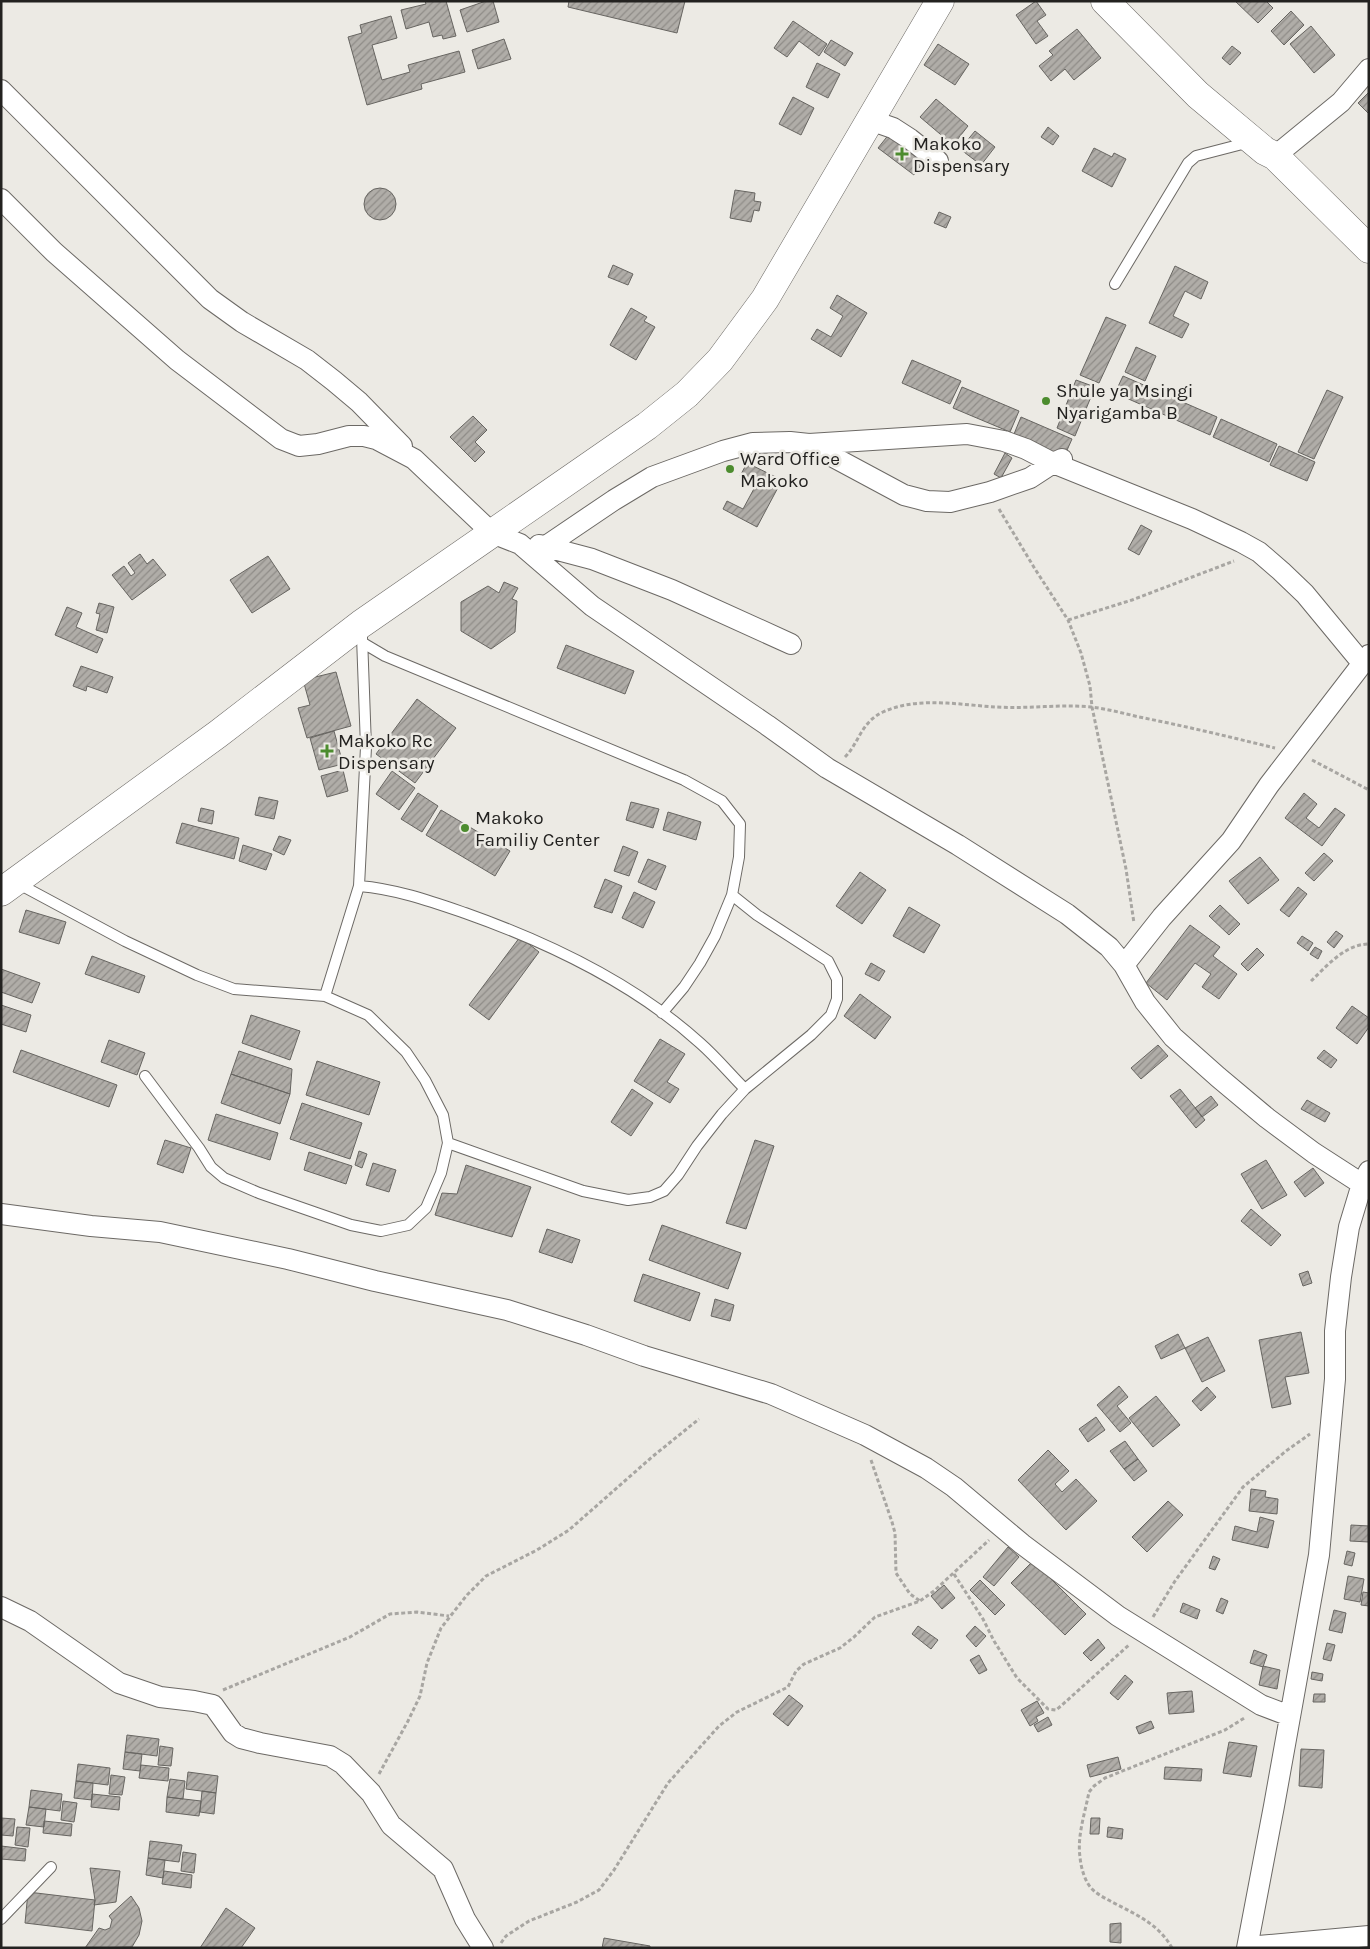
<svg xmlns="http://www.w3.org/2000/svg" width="1370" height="1949" font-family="Karla,sans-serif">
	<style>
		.building { fill: url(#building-hatch); stroke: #676561 }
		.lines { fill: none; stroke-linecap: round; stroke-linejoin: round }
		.lane-casing { stroke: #6c6965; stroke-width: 12 }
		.street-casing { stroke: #6c6965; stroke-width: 22 }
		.secondary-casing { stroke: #6c6965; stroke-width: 29 }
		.path { stroke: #a8a6a2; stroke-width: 3; stroke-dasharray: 4 2.5; stroke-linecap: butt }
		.lane { stroke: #fff; stroke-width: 10 }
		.street { stroke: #fff; stroke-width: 20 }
		.secondary { stroke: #fff; stroke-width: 28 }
		.poi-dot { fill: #4c8c2e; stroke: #eceae4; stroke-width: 2 }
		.labels { text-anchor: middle; stroke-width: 5; stroke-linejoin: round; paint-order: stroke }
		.poi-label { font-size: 19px; fill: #232220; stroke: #eceae4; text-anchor: start }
	</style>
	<defs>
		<pattern id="building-hatch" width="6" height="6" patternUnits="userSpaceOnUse" patternTransform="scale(1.25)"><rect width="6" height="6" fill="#b0ada8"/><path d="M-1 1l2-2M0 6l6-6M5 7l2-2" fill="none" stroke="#8f8c88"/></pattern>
	</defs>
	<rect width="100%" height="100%" fill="#eceae4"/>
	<path class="building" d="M425,1H446L456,36L443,39L442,35L433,37L429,22L406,29L401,10L426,4Z
		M486,1H493L499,22L467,32L460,10Z
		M569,1H685L677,33L568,7Z
		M1036,1L1046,15L1037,21L1048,36L1036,44L1016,15Z
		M1235,1H1266L1273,8L1258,23Z
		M1291,11L1304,25L1284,45L1271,31Z
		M391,16L397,38L372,45L382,80L410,72L408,65L459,51L465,72L421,84L422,89L367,105L348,37L362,33L360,25Z
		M793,21L827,44L819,56L799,41L787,57L774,48Z
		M1311,26L1335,55L1314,73L1290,44Z
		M1077,29L1101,58L1074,80L1065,69L1051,81L1039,66L1053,55L1049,51Z
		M504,39L511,59L478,69L472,50Z
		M831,40L853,53L845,66L824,52Z
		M938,44L969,64L955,85L924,65Z
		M1232,46L1241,53L1230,65L1222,58Z
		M817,63L840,74L828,98L806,87Z
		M1369,92V114L1358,103Z
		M793,97L814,108L801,135L779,124Z
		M936,99L968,126L953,145L920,117Z
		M1048,127L1059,136L1053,145L1041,137Z
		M975,131L995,147L981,165L960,149Z
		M890,133L925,160L914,175L878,148Z
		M1094,148L1112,157L1114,153L1126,159L1112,187L1082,171Z
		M364 204a16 16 0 1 1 32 0a16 16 0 1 1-32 0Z
		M735,190L755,193L754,201L761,202L759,211L754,210L751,222L730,218Z
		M939,212L951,217L946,228L934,223Z
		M613,265L633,274L628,285L608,277Z
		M1175,266L1208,282L1201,299L1185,291L1173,316L1189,324L1182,338L1149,323Z
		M837,295L867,313L841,357L811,339L817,329L831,337L843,316L830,308Z
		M631,308L647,317L644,321L655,327L636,360L610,345Z
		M1106,317L1126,325L1099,383L1080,375Z
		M1136,347L1156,356L1145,381L1125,372Z
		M912,360L961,381L950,404L902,383Z
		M1123,376L1217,417L1210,435L1115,393Z
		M1076,380L1095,387L1075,436L1057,428Z
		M962,387L1019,411L1010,432L953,408Z
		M1327,390L1343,397L1314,459L1298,452Z
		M473,416L487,430L475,442L485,452L475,462L450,437Z
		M1021,417L1072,439L1064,457L1014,434Z
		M1221,419L1277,444L1269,462L1213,437Z
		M1279,446L1315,462L1307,481L1270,465Z
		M1005,453L1012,458L1001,478L994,474Z
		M747,463L782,480L757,527L723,509L727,501L743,509L756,485L740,476Z
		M1141,525L1152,531L1139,555L1128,549Z
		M140,554L147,564L153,559L166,575L132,600L112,575L124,566L131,576L135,573L128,563Z
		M268,556L290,589L252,613L230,580Z
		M504,582L518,588L512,599L517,601L515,632L491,649L461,631V602L488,586L499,593Z
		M99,603L114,607L107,633L96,630L100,614L96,613Z
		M67,607L82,613L76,627L103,639L97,653L55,635Z
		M566,645L634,671L625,694L557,668Z
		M81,666L113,677L107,693L87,686L86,691L73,686Z
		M336,672L351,726L307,738L298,708L310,705L303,680Z
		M417,699L456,728L415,783L376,754Z
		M334,731L343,764L319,770L310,738Z
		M343,770L348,791L327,797L321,776Z
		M392,771L415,788L399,810L376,794Z
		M418,793L438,806L422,832L401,819Z
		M1304,793L1317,804L1306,818L1319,828L1335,808L1345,815L1322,846L1285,818Z
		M259,797L278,801L274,819L255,815Z
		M631,802L659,809L653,828L626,820Z
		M201,808L214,811L212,824L198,821Z
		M441,810L510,851L495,876L426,835Z
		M668,812L701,822L696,840L663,830Z
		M182,823L239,838L234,859L176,843Z
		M279,836L291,840L284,855L273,850Z
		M243,845L272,854L266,870L239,861Z
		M623,846L638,852L629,876L614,871Z
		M1324,853L1333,861L1314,881L1305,873Z
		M1260,857L1279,880L1248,904L1229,881Z
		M648,859L666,866L656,890L638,882Z
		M860,872L886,890L862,924L836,906Z
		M605,879L622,886L612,913L594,907Z
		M1298,887L1307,894L1289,917L1280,910Z
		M634,892L655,902L643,928L622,918Z
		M1220,905L1240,924L1229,935L1209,916Z
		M909,907L940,925L924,953L893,936Z
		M26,910L66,922L59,944L19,932Z
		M1190,925L1220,947L1213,956L1237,974L1219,999L1202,987L1211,974L1195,963L1167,1000L1146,983Z
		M1336,931L1343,936L1334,948L1327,942Z
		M1302,936L1313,943L1308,951L1297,943Z
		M520,937L539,952L489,1020L469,1005Z
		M1315,947L1322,951L1318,959L1310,954Z
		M1257,948L1264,955L1248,971L1241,964Z
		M92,956L145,976L139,993L85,974Z
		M871,963L885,971L879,981L865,974Z
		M1,969L40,983L32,1003L1,992Z
		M860,994L891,1017L875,1039L844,1016Z
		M1,1005L31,1015L26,1032L1,1024Z
		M1352,1006L1369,1018V1027L1357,1044L1336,1028Z
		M251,1015L300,1031L290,1060L242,1043Z
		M660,1039L685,1054L667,1082L679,1089L670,1103L634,1081Z
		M109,1040L145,1053L137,1075L101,1062Z
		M1158,1045L1168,1056L1141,1079L1131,1068Z
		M21,1050L117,1085L109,1107L13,1072Z
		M1324,1050L1337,1060L1331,1068L1317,1058Z
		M239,1051L292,1069L290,1094L231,1074Z
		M317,1061L380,1082L369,1115L306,1095Z
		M231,1074L290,1094L280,1124L221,1103Z
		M632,1089L653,1103L631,1136L611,1122Z
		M1180,1089L1205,1120L1196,1128L1170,1096Z
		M1211,1096L1218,1105L1202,1117L1195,1108Z
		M1307,1100L1330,1113L1325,1122L1301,1109Z
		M302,1103L362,1123L350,1159L290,1139Z
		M216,1114L278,1133L270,1160L208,1140Z
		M165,1140L191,1148L183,1173L157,1164Z
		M755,1140L774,1146L746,1229L726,1223Z
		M359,1151L367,1154L362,1168L355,1165Z
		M309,1152L352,1166L346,1184L304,1170Z
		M1266,1160L1287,1195L1262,1209L1241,1174Z
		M373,1163L396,1170L389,1192L366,1185Z
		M466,1165L531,1187L512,1237L435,1215L442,1193L457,1194Z
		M1313,1168L1324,1183L1305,1197L1294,1182Z
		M1251,1209L1281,1235L1271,1246L1241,1221Z
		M662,1225L741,1253L728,1289L649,1260Z
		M547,1229L580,1240L572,1263L539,1252Z
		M1308,1271L1312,1283L1303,1286L1299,1274Z
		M643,1274L700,1293L690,1321L634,1301Z
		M715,1299L734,1305L730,1321L711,1316Z
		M1301,1332L1309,1373L1285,1377L1291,1404L1272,1408L1259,1340Z
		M1178,1334L1185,1348L1161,1359L1155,1346Z
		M1208,1337L1225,1371L1202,1382L1185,1348Z
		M1119,1386L1128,1397L1117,1406L1131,1423L1120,1432L1097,1405Z
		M1207,1387L1216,1397L1201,1411L1192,1401Z
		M1156,1396L1180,1425L1153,1447L1129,1418Z
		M1096,1417L1105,1430L1088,1442L1079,1429Z
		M1125,1441L1138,1459L1124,1469L1110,1451Z
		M1048,1450L1069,1471L1055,1484L1062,1492L1076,1479L1097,1501L1066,1530L1018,1480Z
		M1138,1459L1147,1471L1134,1481L1124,1469Z
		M1251,1489L1266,1491L1265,1497L1278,1499L1277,1514L1249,1511Z
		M1168,1501L1183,1515L1147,1552L1132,1537Z
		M1260,1517L1274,1521L1268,1548L1232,1540L1235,1526L1257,1532Z
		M1351,1525L1369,1526V1542L1350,1541Z
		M1008,1547L1019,1557L994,1586L983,1577Z
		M1347,1551L1355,1553L1352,1566L1344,1564Z
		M1213,1556L1220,1559L1215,1570L1209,1568Z
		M1033,1561L1086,1614L1065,1635L1011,1583Z
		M1348,1576L1364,1579L1360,1602L1344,1599Z
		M980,1580L1005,1605L995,1615L970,1590Z
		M944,1585L955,1598L942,1609L931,1596Z
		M1363,1592L1369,1593V1606L1361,1605Z
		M1221,1598L1228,1601L1223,1614L1216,1611Z
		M1183,1603L1200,1610L1197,1619L1180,1612Z
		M1334,1610L1346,1613L1342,1633L1329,1630Z
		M918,1626L938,1640L931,1649L912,1634Z
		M975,1626L986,1636L976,1647L966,1636Z
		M1098,1639L1105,1648L1091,1661L1083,1653Z
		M1327,1643L1335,1645L1331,1661L1323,1659Z
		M1254,1650L1267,1655L1263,1667L1250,1663Z
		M979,1655L987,1670L979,1674L970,1660Z
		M1263,1666L1280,1670L1277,1689L1259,1685Z
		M1312,1672L1323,1674L1322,1681L1311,1679Z
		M1125,1675L1133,1682L1118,1700L1110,1693Z
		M1192,1691L1194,1712L1169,1714L1167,1693Z
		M1314,1694H1325V1702H1313Z
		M789,1695L803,1706L788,1726L773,1714Z
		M1037,1701L1044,1713L1036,1717L1038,1721L1030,1726L1021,1710Z
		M1048,1717L1052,1725L1038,1732L1034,1725Z
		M1151,1721L1154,1728L1139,1734L1136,1727Z
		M127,1735L159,1739L157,1756L125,1752Z
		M1229,1742L1257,1746L1251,1777L1223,1773Z
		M160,1746L173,1748L171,1766L158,1765Z
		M1301,1749L1324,1750L1322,1788L1299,1786Z
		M125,1752L142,1754L140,1771L123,1769Z
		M1118,1757L1121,1769L1090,1777L1087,1765Z
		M78,1764L110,1768L108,1785L76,1781Z
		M141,1765L169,1768L168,1781L139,1778Z
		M1165,1767L1202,1769L1201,1781L1164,1779Z
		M188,1772L218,1776L216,1793L186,1789Z
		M111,1775L125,1777L122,1795L109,1794Z
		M170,1779L185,1781L183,1799L167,1797Z
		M76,1781L93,1783L92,1800L74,1798Z
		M31,1790L62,1794L60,1811L29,1807Z
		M202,1791L216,1793L214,1814L200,1812Z
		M92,1794L120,1797L119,1810L91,1807Z
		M167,1797L201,1801L199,1816L166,1812Z
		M63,1801L77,1803L74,1822L61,1820Z
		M29,1807L46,1809L44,1827L26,1825Z
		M1,1818L15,1819L13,1836L1,1835Z
		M1091,1818H1100L1099,1834H1090Z
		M44,1821L72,1824L71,1836L43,1833Z
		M17,1827L30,1828L28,1847L15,1845Z
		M1108,1827L1123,1829L1122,1839L1107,1837Z
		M150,1841L182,1845L179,1862L148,1858Z
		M1,1846L26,1849L25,1861L1,1859Z
		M183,1852L196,1854L194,1873L181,1871Z
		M148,1858L165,1860L163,1878L146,1875Z
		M90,1868L120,1871L116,1902L94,1905L95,1900Z
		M164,1871L192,1875L191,1888L162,1884Z
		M28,1892L95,1900L92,1931L25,1923Z
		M131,1896L139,1908L142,1921L139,1935L132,1947L85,1948L99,1928L105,1930L110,1928L112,1920L109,1916Z
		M226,1908L255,1928L241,1948H200Z
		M1121,1923V1943L1110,1942V1924Z
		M604,1938L650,1946V1948H602Z"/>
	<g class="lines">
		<g class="lane-casing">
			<path id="lane" d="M1115,284L1188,163L1196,156L1250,142
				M363,643L385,656L684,780L722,801L740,824L739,857L732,895L715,936L700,963L684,987L662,1013
				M17,883L125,941L197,975L234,989L325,996L368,1015L406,1052L425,1080L443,1115L448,1143L441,1173L426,1208L408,1225L381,1231L351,1225L259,1193L224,1178L211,1167L199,1148L145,1076
				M359,886C396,889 430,901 465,913C547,942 635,984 700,1043C716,1057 730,1074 745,1089
				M325,996L359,886L366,747L362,637
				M448,1143L583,1191L628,1200L650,1197L664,1191L678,1175L697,1146L722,1114L745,1089L811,1035L831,1015L837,999V979L828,961L757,915L732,895
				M1,1919L51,1867"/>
		</g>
		<g class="street-casing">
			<path id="street" d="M1,90L210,299L242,322L307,360L334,381L359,402L402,446
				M870,120L893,128L910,139L938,161
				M1275,156L1341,102L1369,69
				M1,199L54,252L177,360L281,439L299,446L318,444L349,436H364L376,439L414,459L492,533L520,544L592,606L767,725L827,768L958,845L1067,914L1109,947L1124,965L1145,1002L1173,1037L1218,1077L1267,1118L1314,1153L1362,1184
				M809,444L967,434L1004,441L1026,449L1053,463L1192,519L1241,542L1259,552L1281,571L1305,594L1362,663
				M539,545L592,559L672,590L791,644
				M546,546L614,500L652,477L723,451L753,443L790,442L809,444L904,495L927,501L950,502L990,492L1030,478L1053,463L1062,459
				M1124,965L1162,917L1231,841L1269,785L1369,655
				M1,1214L91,1226L160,1232L288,1259L375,1281L507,1310L586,1335L644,1356L771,1394L865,1435L926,1468L954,1487L1022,1544L1118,1616L1261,1705L1290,1716
				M1,1607L30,1621L119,1683L160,1697L194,1701L213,1705L233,1733L241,1738L260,1743L330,1756L343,1764L371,1793L391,1825L443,1869L465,1919L483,1948
				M1247,1947L1369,1936
				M1247,1948L1274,1806L1319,1555L1335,1379V1331L1341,1277L1349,1227L1362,1184L1369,1171"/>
		</g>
		<g class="secondary-casing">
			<path id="secondary" d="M1105,1L1198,95L1265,151L1275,156L1369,249
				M1,892L218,734L361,624L647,426L687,394L720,360L765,299L940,1"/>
		</g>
		<path class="path" d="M999,509L1035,569L1068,620L1081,653L1090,686L1092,707L1126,869L1134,923
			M1068,620L1132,600L1234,561
			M845,757C859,743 861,722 883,712C918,696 960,705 996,707C1028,709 1059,704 1091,707C1107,709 1123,713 1139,717C1185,726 1230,737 1275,748
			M1312,760L1369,790
			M1311,981C1327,966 1345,944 1369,944
			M871,1460L892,1522L895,1533L896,1573L910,1594L920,1601
			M954,1574L983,1619L994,1641L1017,1678L1048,1709L1056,1710L1062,1705L1130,1644
			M1153,1617L1175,1581L1243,1487L1286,1451L1310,1434
			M223,1690L350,1637L390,1614L417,1612L449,1616
			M379,1774L408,1721L420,1696L427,1663L441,1628L467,1595L486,1576L537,1550L569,1530L652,1457L699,1419
			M501,1943L506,1936L529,1921L577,1902L599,1890L614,1870L668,1783L719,1726L737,1712L788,1687L796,1671L804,1664L840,1648L854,1637L875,1617L920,1601L934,1591L989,1540
			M1172,1948C1159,1924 1135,1914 1112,1902C1105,1898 1098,1895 1092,1889C1085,1882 1081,1868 1080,1857C1077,1836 1085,1813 1089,1792L1094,1786L1105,1778L1225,1730L1246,1717"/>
		<use href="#lane" class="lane"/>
		<use href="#street" class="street"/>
		<use href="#secondary" class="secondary"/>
	</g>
	<g class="poi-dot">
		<path d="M899.5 146.5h5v5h5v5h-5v5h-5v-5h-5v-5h5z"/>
		<circle cx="1046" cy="401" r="5"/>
		<circle cx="730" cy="469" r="5"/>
		<path d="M324.5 743.5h5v5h5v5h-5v5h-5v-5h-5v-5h5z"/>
		<circle cx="465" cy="828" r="5"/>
	</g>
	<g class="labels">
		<g class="poi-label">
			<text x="913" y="150">Makoko<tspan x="913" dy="22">Dispensary</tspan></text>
			<text x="1056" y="397">Shule ya Msingi<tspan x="1056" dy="22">Nyarigamba B</tspan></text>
			<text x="740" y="465">Ward Office<tspan x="740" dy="22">Makoko</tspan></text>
			<text x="338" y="747">Makoko Rc<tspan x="338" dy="22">Dispensary</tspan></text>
			<text x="475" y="824">Makoko<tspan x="475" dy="22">Familiy Center</tspan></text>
		</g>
	</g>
	<rect width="1370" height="1949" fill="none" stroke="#232220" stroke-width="5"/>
</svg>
